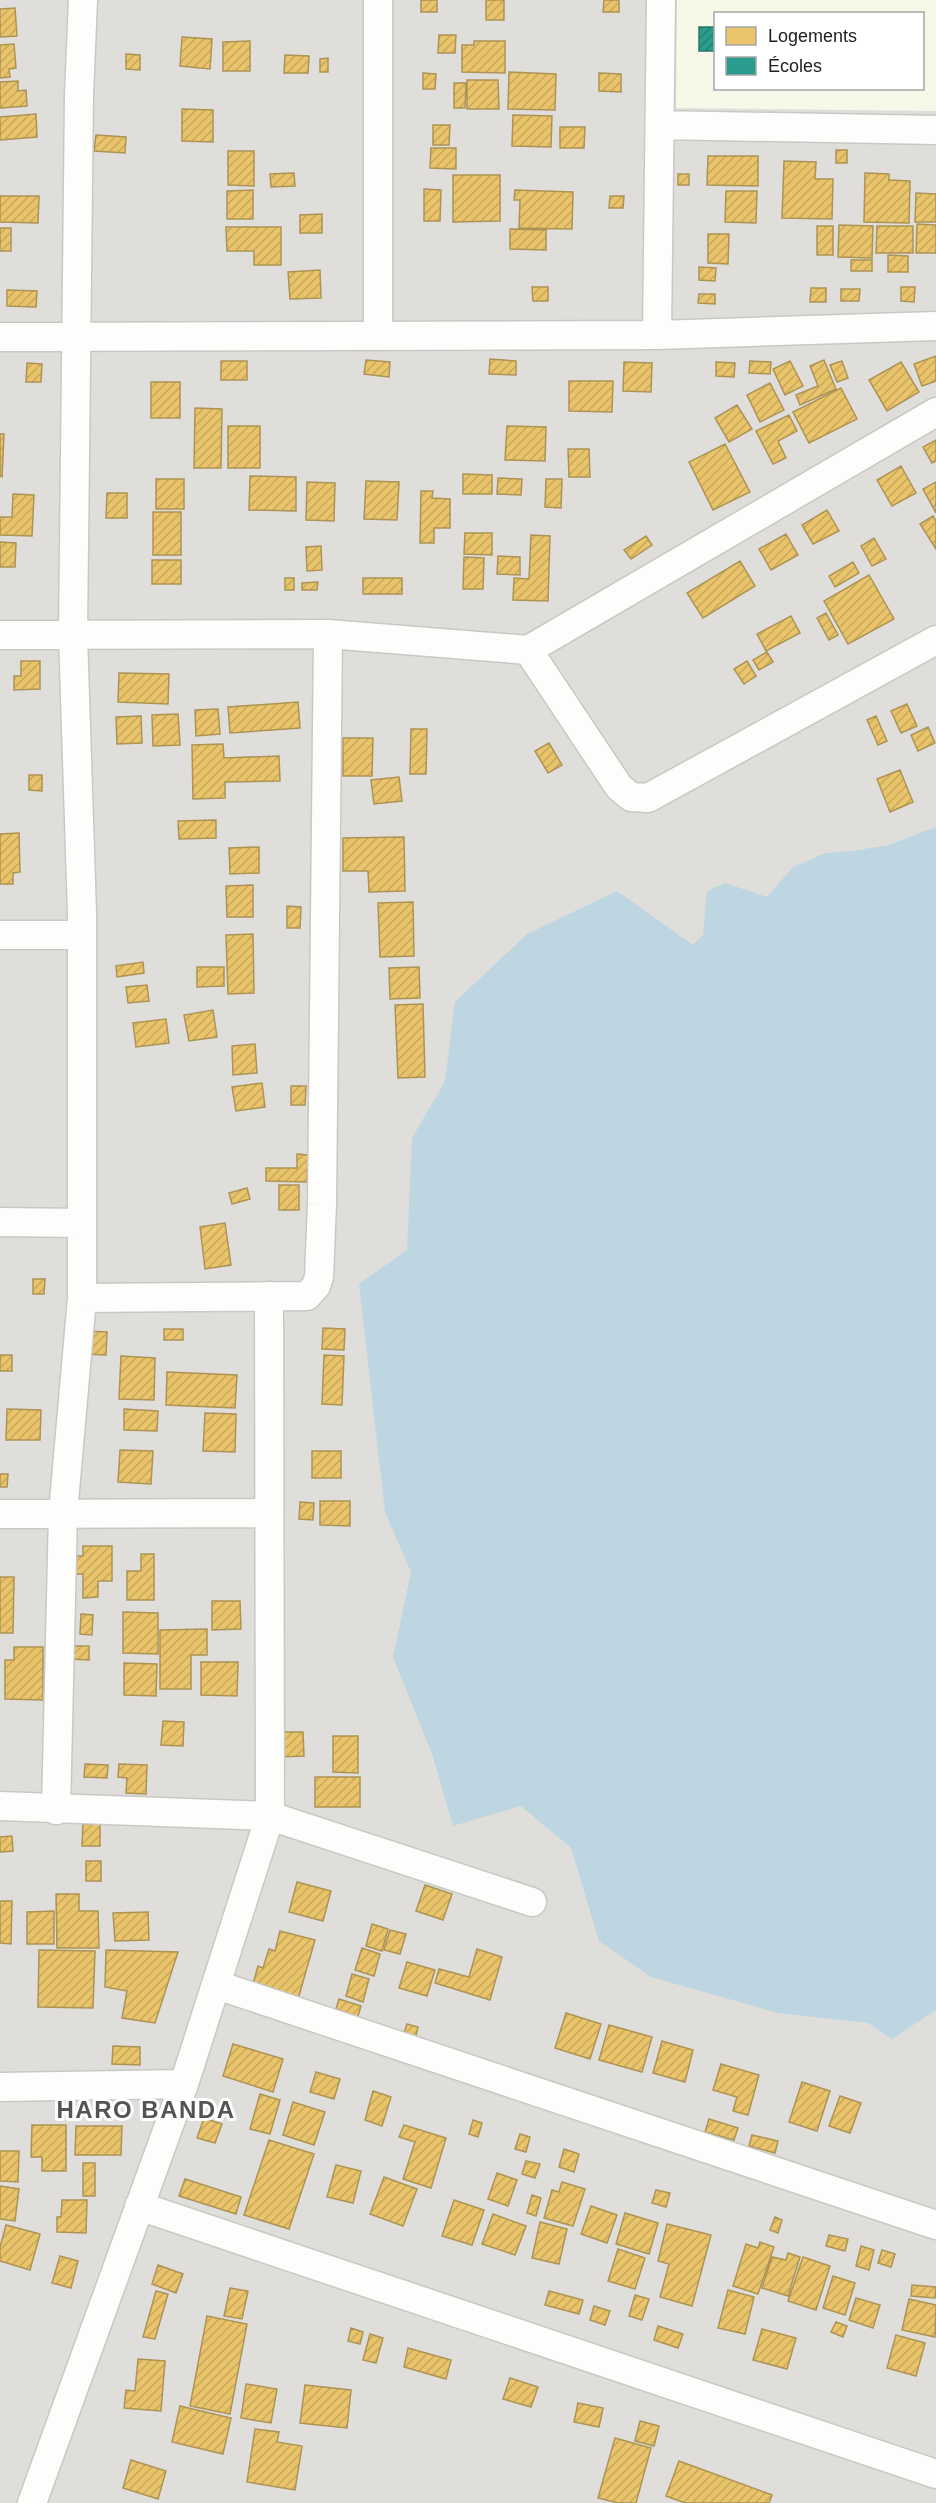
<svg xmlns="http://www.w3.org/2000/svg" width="936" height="2503" font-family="Helvetica,sans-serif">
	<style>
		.residential { fill: #dfdedb; fill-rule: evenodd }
		.education { fill: #f7f8e7; fill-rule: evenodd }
		.water { fill: #bed6e2 }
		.homes { fill: url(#homes-hatch); stroke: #ad9354; stroke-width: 1.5 }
		.schools { fill: url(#schools-hatch); stroke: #27786e; stroke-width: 1.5 }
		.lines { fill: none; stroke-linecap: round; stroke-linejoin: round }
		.street-casing { stroke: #c8c8c6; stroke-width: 31 }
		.street { stroke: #fdfdfc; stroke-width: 28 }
		.labels { text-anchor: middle; stroke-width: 6; stroke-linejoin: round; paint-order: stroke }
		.district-label { font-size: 24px; font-weight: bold; letter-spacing: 1.5px; fill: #545454; stroke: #fff }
	</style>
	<defs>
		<pattern id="homes-hatch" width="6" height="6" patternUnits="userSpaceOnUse" patternTransform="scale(1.5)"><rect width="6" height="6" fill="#e9c46a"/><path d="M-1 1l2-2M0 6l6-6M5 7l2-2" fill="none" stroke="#c8a85c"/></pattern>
		<pattern id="schools-hatch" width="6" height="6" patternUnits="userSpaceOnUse" patternTransform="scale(1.5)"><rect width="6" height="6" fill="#2a9d8f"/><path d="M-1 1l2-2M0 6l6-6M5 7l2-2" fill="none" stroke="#248074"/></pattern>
	</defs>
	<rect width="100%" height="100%" fill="#f0efea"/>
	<path class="residential" d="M0,0H936V2503H0ZM716,14H922V88H716Z"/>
	<path class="education" d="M677,0H936V111L676,108ZM716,14H922V88H716Z"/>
	<path class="water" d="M936,827V2010L892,2039L868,2023L778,2013L651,1977L599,1941L571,1848L521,1806L453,1826L432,1754L393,1657L411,1572L385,1512L359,1284L407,1250L412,1138L445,1081L455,1002L527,934L617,891L693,945L703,935L707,891L725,883L767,897L793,867L826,853L852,851L889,845Z"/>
	<path class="homes" d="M421,0H437V12H421Z
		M486,0H504V20H486Z
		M604,0H619V12H603Z
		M15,8L17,36L0,37V9Z
		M439,35H456L455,53H438Z
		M182,37L212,39L210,69L180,66Z
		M250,41V71H223V42Z
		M474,41H505V73L462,72V45H474Z
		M14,44L16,68L9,69L10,77L0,78V45Z
		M126,54L140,55V70L126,69Z
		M285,55L309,56L308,73H284Z
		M328,58V72H320V59Z
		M509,72L556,74L555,110L508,109Z
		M423,73L436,74L435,89H423Z
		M599,73L621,74V92L599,91Z
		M467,80H498L499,109H467Z
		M18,81V91L26,90L27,106L0,108V82Z
		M454,83H466L465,108H454Z
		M182,109L213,110V142L182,141Z
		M36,114L37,137L0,140V117Z
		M513,115L552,116L551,147L512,146Z
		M433,125H450L449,145H433Z
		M560,127H585L584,148H560Z
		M96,135L126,137L125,153L94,151Z
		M431,148H456V169L430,168Z
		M836,150H847V163H836Z
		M228,151H254V186L228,185Z
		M708,156H758V186L707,185Z
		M784,161L816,162L815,179H833L832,219L782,218Z
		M294,173L295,186L271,187L270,174Z
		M865,173L889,174V180L910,181L909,223L864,222Z
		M678,174H689V185H678Z
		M453,175H500V221L453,222Z
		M424,189L441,190L440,221H424Z
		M253,190V219H227V191Z
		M515,190L573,192L572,229L519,228L520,200H514Z
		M726,191H757L756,223L725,222Z
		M916,193L936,194V222H915Z
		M0,196H39L38,223L0,222Z
		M610,196H624L623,208H609Z
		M322,214V233H300V215Z
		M917,224L936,225V253H916Z
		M839,225L873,226L872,258L838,257Z
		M817,226H833V255H817Z
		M877,226H913V253H876Z
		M226,227H281V265H254V251H227Z
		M0,228H11V251H0Z
		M510,229L546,230V250L510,249Z
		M708,234H729L728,264L708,263Z
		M888,255L908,256V272H888Z
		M851,260H872V271H851Z
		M699,267L716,268L715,281L699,280Z
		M320,270L321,298L290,299L288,272Z
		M532,287H548V301H533Z
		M901,287H915L914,302L901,301Z
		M811,288H826V302H810Z
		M841,289H860L859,301H841Z
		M7,290L37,291L36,307L7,306Z
		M699,294H715V304L698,303Z
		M936,356V381L922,386L914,364Z
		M490,359L516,361V375L489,374Z
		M366,360L390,362L389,377L364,374Z
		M824,360L836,389L800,405L796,395L818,386L810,366Z
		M221,361H247V380H221Z
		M750,361L771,362L770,374L749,373Z
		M790,361L803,386L785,395L773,369Z
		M842,361L848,378L837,382L830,365Z
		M624,362L652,363L651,392L623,391Z
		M716,362L735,363L734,377L716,376Z
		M901,362L919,392L887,411L869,380Z
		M27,363L42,364L41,382H26Z
		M569,381H613L612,412L569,411Z
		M151,382H180V418H151Z
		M770,383L784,410L760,422L747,395Z
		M841,388L857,419L809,443L793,412Z
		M737,405L752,429L729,442L715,418Z
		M195,408L222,409L221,468H194Z
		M789,415L797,431L778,441L786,458L773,464L756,431Z
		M228,426H260V468H228Z
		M507,426L546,427L545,461L505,460Z
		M0,434H4L2,477L0,476Z
		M936,440V461L932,463L923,447Z
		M725,444L750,492L713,510L689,462Z
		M568,449H589L590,477H569Z
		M901,466L916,493L892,506L877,480Z
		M463,474L492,475V494H463Z
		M250,476L296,477V511L249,510Z
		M498,478L522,479L521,495L497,494Z
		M156,479H184V509H156Z
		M546,479H562L561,508L545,507Z
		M366,481L399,482L397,520L364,519Z
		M307,482L335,483L334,521L306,520Z
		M936,482V513L923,489Z
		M421,491H433L432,498L450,499V528H434V543H420Z
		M107,493H127V518H106Z
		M13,494L34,495L32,536L0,535V517H12Z
		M827,510L839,531L813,544L802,525Z
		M153,512H181V555H153Z
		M933,516L936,521V549L920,524Z
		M465,533H492V555L464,554Z
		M786,534L798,555L771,570L759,549Z
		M531,535L550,536L548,601L513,600L514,578L529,579Z
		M646,536L652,545L631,559L624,550Z
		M874,538L886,559L872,566L861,546Z
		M0,542L16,543L15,567H0Z
		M321,546L322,570L307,571L306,547Z
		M498,556L520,557V575L497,574Z
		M464,557L484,558L483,589H463Z
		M152,560H181V584H152Z
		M740,561L755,586L703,618L687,593Z
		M853,562L859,573L835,587L829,576Z
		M869,575L894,619L848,644L824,601Z
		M285,578H294V590H285Z
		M363,578H402V594H363Z
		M318,582L317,590H302V583Z
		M826,613L838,635L829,640L817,618Z
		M791,616L800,633L766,651L757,634Z
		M767,652L773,662L759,670L753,660Z
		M21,661H40V689L14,690V676H21Z
		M747,661L756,676L744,684L734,669Z
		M119,673L169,674L168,704L118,702Z
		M298,702L300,728L230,733L228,707Z
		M907,704L917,726L901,733L891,711Z
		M218,709L220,734L196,736L195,710Z
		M178,714L180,745L153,746L152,715Z
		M141,716L142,743L117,744L116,717Z
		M876,716L887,741L878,745L867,720Z
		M928,727L935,743L918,751L911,735Z
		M411,729H427L426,774H410Z
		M343,738H373L372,776H343Z
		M549,743L562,765L548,773L535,751Z
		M223,744L224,758L279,756L280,781L225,782V798L193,799L192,745Z
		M900,770L913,802L890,812L877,779Z
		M29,775H42V791L29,790Z
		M399,777L402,801L374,804L371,780Z
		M216,820V838L179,839L178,821Z
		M19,833L20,872L13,873V884H0V834Z
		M404,837L405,891L369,892L368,871H343V838Z
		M259,847V873L230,874L229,848Z
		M253,885V917H227L226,886Z
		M413,902L414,956L380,957L378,903Z
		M287,906L301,907L300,928H287Z
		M253,934L254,993L228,994L226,935Z
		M143,962L144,973L117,977L116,966Z
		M197,967H224V986L197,987Z
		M419,967L420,998L390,999L389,968Z
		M147,985L149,1001L128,1003L126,987Z
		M423,1004L425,1077L398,1078L395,1005Z
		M213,1010L217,1037L189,1041L184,1015Z
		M166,1019L169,1043L136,1047L133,1023Z
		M255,1044L257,1073L233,1075L232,1046Z
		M262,1083L265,1107L236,1111L232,1087Z
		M291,1086H306L305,1105H291Z
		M297,1154L308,1155L307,1182L266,1181V1168H297Z
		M279,1185H299V1210H279Z
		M247,1188L250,1199L232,1204L229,1193Z
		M225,1223L231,1265L205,1269L200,1227Z
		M33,1279H45L44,1294H33Z
		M323,1328L345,1329L344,1350L322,1349Z
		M164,1329H183V1340H164Z
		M84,1331L107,1332L106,1355L84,1354Z
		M0,1355H12V1371H0Z
		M324,1355L344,1356L342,1405L322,1404Z
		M121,1356L155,1358L154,1400L119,1399Z
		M167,1372L237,1375L235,1408L166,1405Z
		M7,1409L41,1410L40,1440H6Z
		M124,1409L158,1411L157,1431L124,1430Z
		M205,1413L236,1414L235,1452L203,1451Z
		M120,1450L153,1451L151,1484L118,1482Z
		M312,1451H341V1478H312Z
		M0,1474H8L7,1487H0Z
		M320,1501H350V1526L320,1525Z
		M300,1502L314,1503L313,1520L299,1519Z
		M83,1546H112V1581H98V1597L83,1598V1574H69V1556H83Z
		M141,1554H154V1600H127V1571H141Z
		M0,1577H14L13,1633H0Z
		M212,1601H240L241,1629L212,1630Z
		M123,1612L158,1613V1654L123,1653Z
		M81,1614L93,1615L92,1635L80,1634Z
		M207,1629V1655H191V1689H160V1630Z
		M70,1646H89V1660L70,1659Z
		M14,1647H43V1700L5,1699V1660H14Z
		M201,1662H238L237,1696L201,1695Z
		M124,1663L157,1664L156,1696L124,1695Z
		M163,1721L184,1722L183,1746L161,1745Z
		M278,1732H303L304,1756L279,1757Z
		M333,1736H358V1773L333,1772Z
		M85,1764L108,1765L107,1778L84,1777Z
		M119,1764L147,1765L146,1794L126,1793L127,1778L118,1777Z
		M315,1777H360V1807H315Z
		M83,1824H100V1846H82Z
		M12,1836L13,1851L0,1852V1837Z
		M86,1861H101V1881H86Z
		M297,1882L331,1891L323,1921L289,1912Z
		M425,1885L452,1894L443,1920L416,1911Z
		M56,1894H79V1911H98L99,1948H57Z
		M0,1901H12L11,1944L0,1943Z
		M54,1911V1944H27V1912Z
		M148,1912L149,1940L115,1941L113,1913Z
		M372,1924L388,1929L382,1951L366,1946Z
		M390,1930L406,1934L400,1954L384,1950Z
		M280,1931L315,1940L298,1999L252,1987L258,1966L263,1968L269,1949L275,1951Z
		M362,1948L380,1954L374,1976L355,1970Z
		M477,1949L502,1957L490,2000L435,1983L439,1969L469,1977Z
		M39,1950L95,1951L93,2008L38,2007Z
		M106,1950L178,1952L155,2023L122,2018L127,1991L105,1987Z
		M407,1962L435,1970L427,1996L399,1988Z
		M352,1974L369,1979L363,2002L346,1996Z
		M339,1999L361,2006L356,2023L334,2016Z
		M566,2013L601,2024L590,2059L555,2048Z
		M407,2024L418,2027L415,2040L403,2036Z
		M609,2025L652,2037L642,2072L599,2060Z
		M662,2041L693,2050L685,2082L653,2073Z
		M233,2044L283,2059L273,2092L223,2076Z
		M113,2046L140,2047V2065L112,2064Z
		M721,2064L759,2075L748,2115L733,2111L737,2097L713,2090Z
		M316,2072L340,2079L334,2099L310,2092Z
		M802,2082L830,2091L817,2131L789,2122Z
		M373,2091L391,2097L382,2126L365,2120Z
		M260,2094L280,2100L270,2134L250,2129Z
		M840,2096L861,2103L850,2133L829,2126Z
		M293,2102L325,2112L314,2145L283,2135Z
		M204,2118L222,2124L215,2143L197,2138Z
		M709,2119L738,2128L734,2140L705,2132Z
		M473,2120L482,2123L478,2137L469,2134Z
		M32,2125H66V2171H42V2157H31Z
		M404,2125L446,2138L431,2188L403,2179L415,2142L399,2137Z
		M76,2126H122L121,2155H75Z
		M520,2134L530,2137L526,2152L515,2149Z
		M752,2135L778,2141L775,2153L749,2146Z
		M269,2140L314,2154L289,2229L244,2215Z
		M564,2149L579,2154L574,2172L559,2167Z
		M0,2151H19L18,2182L0,2181Z
		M526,2161L540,2164L535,2178L522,2174Z
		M83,2163H95V2196H83Z
		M336,2165L361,2171L353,2203L327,2197Z
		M497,2173L517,2180L508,2206L488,2199Z
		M384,2177L417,2189L403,2226L370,2214Z
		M185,2179L241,2197L236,2214L179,2196Z
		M562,2182L585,2189L573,2226L544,2218L552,2190L559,2192Z
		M0,2186L19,2189L15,2221L0,2219Z
		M656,2190L670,2193L666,2207L652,2203Z
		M532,2195L541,2198L536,2216L527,2213Z
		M62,2200H87L86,2233L57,2232V2217H61Z
		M454,2200L484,2210L472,2245L442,2236Z
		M591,2206L617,2215L607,2243L581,2234Z
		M625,2213L658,2223L649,2254L616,2244Z
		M493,2214L526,2226L515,2255L482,2244Z
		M775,2217L782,2220L778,2233L770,2230Z
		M540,2222L567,2229L559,2264L532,2258Z
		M667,2224L711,2235L692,2306L660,2297L669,2264L658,2261Z
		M6,2225L40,2234L30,2270L0,2261V2247Z
		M829,2235L848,2239L845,2251L826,2246Z
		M760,2242L774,2247L758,2294L733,2286L746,2244L758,2248Z
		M861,2246L874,2250L869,2270L856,2266Z
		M618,2249L645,2258L635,2289L608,2281Z
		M882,2250L895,2254L891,2267L878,2263Z
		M788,2253L800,2257L788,2296L762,2288L772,2257L786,2260Z
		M60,2256L78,2261L71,2288L52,2283Z
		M803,2257L830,2266L816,2310L788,2301Z
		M158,2265L183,2274L176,2293L152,2284Z
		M833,2276L855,2283L845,2315L823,2308Z
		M912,2285L936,2287L935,2298L911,2296Z
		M230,2288L248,2291L242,2319L224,2316Z
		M728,2290L754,2297L745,2334L718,2328Z
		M156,2291L168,2294L155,2339L143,2337Z
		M549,2291L583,2300L579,2314L545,2305Z
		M635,2295L649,2299L642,2320L629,2316Z
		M856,2298L880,2305L873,2328L849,2320Z
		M909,2299L936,2305L935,2337L902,2330Z
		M594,2306L610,2311L605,2325L590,2320Z
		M207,2316L247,2324L230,2414L190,2406Z
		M836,2322L847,2326L843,2337L831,2332Z
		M658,2326L683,2334L678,2348L654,2340Z
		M351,2328L363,2332L360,2344L348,2341Z
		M762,2329L796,2338L787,2369L753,2360Z
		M370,2334L383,2338L376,2363L363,2360Z
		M896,2335L925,2343L916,2376L887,2368Z
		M408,2348L451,2360L446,2379L404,2367Z
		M138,2359L165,2361L161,2411L124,2408L126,2390L135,2391Z
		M510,2378L538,2387L531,2407L503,2399Z
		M246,2384L277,2389L271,2423L241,2418Z
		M305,2385L351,2390L347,2428L300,2423Z
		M578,2403L603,2408L599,2427L574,2422Z
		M180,2406L231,2418L223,2454L172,2442Z
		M640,2421L659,2426L654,2446L635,2441Z
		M255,2429L279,2432L277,2442L302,2446L295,2490L247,2482Z
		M615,2438L651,2448L636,2503H618L598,2498Z
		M131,2460L166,2471L158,2499L123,2488Z
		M679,2461L772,2495L769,2503H685L666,2496Z"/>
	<path class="schools" d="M699,27H716V51H699Z"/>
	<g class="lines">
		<g class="street-casing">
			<path id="street" d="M378,0V335
				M660,125L936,130
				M657,335L661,0
				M0,337L657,335L936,326
				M0,635L328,634L528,650L936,412
				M528,650L619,787L631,797L648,798L936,640
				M0,935H82
				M0,1222L82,1223
				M82,1298L307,1296L316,1286L319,1277L322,1204L328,634
				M0,1514L268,1513
				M0,1806L270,1816L532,1902
				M56,1810L63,1513L82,1298V913L73,635L79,95L83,0
				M217,1985L936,2225
				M0,2087L184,2084
				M139,2206L936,2474
				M32,2503L184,2084L270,1816L269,1296"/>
		</g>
		<use href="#street" class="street"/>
	</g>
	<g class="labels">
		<g class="district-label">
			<text x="146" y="2118">HARO BANDA</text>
		</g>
	</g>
	<rect x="714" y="12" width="210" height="78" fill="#ffffff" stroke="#a6a6a6" stroke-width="1.5"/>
	<rect x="726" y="27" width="30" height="18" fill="#e9c46a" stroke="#a6a6a6" stroke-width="1.5"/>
	<text x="768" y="42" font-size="18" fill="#212121">Logements</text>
	<rect x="726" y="57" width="30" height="18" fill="#2a9d8f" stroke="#a6a6a6" stroke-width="1.5"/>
	<text x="768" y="72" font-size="18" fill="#212121">Écoles</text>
</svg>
